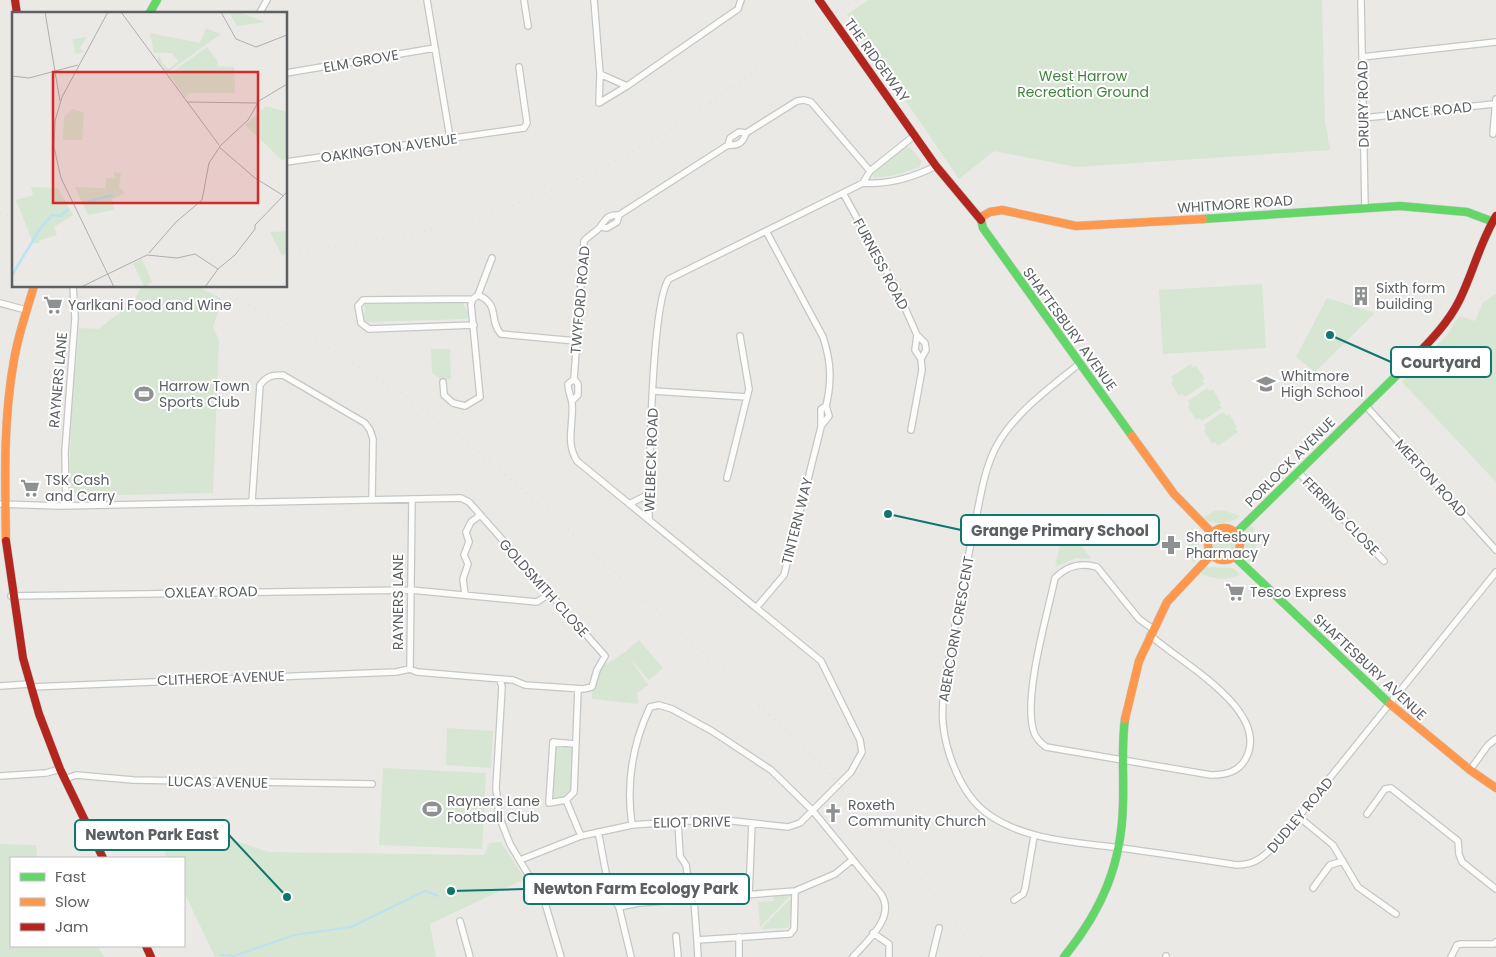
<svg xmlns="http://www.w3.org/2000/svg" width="1496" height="957" font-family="Poppins,sans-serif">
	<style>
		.green { fill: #d6e6d2 }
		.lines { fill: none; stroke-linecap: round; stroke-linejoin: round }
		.stream { stroke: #bce1f3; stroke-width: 2 }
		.street-casing { stroke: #c5c6c6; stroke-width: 8 }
		.fast-casing { stroke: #c5c6c5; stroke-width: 9 }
		.slow-casing { stroke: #c5c6c5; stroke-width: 9 }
		.jam-casing { stroke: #c5c6c5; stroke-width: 9 }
		.street { stroke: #fcfcfb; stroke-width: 5.5 }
		.fast { stroke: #63d668; stroke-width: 8 }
		.slow { stroke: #ff974d; stroke-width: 8 }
		.jam { stroke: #b3261e; stroke-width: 8 }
		.rail { stroke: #e2e2e2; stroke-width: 2; stroke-dasharray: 1 6; stroke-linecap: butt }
		.labels { text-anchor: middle; stroke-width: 4; stroke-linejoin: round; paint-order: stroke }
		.street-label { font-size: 14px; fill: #5c6063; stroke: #fff }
		.park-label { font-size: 14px; fill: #40823c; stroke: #fff }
		.poi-label { font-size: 14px; fill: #5c6063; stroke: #fff; text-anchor: start }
		.inset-river { fill: none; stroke: #bce1f3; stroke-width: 2.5 }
		.inset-road { fill: none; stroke: #aeaeae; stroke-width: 1 }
		.view { fill: #d62828; fill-opacity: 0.15; stroke: #d62828; stroke-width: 2.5 }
		.inset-edge { fill: none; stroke: #5c6063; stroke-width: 2.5 }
		.leader { fill: none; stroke: #0f766e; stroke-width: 2 }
		.callout-dot { fill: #0f766e; stroke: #fff; stroke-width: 2 }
		.callout { fill: #fff; stroke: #0f766e; stroke-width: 2 }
		.callout-label { font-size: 15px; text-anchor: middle; font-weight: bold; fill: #5c6063 }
	</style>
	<rect width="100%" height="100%" fill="#ebe9e6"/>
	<path class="green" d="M868,0H1322L1325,122L1330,150L1076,167L994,151L959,179L847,15Z
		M906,147L911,148L921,161L920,167L896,175L873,178V174L889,159Z
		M1262,284L1266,348L1163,354L1159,290Z
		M141,286H197L222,299L213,327L219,340L213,493L69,496L71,417L79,328L98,329L134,302Z
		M1496,294V482L1402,382L1447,335L1459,316L1475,321L1483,302Z
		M1327,298L1375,313L1315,372L1296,357Z
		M462,302L469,314L467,319L366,322L364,319L365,304Z
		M431,349H450L451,379H440L432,373Z
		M1191,364L1193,368L1196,366L1205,379L1202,380L1205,384L1185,397L1182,394L1179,396L1171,383L1173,381L1171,377Z
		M1207,388L1210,391L1213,390L1221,403L1219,404L1222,408L1202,421L1199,418L1196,420L1188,407L1190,405L1188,401Z
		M1223,412L1226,416L1229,414L1237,427L1235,428L1238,432L1218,446L1215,442L1212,444L1204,431L1206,429L1204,425Z
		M1223,510L1240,516C1232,524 1211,526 1203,518L1214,511Z
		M1248,525L1252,526C1258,537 1258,551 1252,563C1238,557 1240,535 1248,525Z
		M1192,528C1201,536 1201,554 1193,563L1188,548Z
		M1213 545a11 11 0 1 1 22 0a11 11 0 1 1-22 0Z
		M1078,540L1091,559L1076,558L1055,567L1060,544Z
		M1206,567L1233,568L1240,575C1227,580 1215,580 1202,574L1201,571Z
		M639,640L663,668L649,680L630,659L648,685L637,693L638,704L592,699V687L597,670L625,652Z
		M447,728L493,731L491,768L446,765Z
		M553,747H574L570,797L553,799Z
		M383,768L486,773L482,849L379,845Z
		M158,839L233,840L269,852L484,855L489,843L501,842L525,879L430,924L436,957H215L184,892V858H167Z
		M0,844L36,845L37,858H11V946H98L104,957H0Z
		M792,894L760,927L758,902L774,901L773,895Z
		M792,897L789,928L761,929Z"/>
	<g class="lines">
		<path class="stream" d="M220,955L234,956L294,935L351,927L425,891L438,896"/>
		<g class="street-casing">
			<path id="street" d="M427,0L450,138
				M524,0L528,26
				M594,0L600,74L627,86L738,9L741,0
				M1361,0L1365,208
				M259,14L267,0
				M1362,57L1496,42
				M286,73L435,48
				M600,74L599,103L627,86
				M1363,118L1494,104
				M1493,134L1496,99
				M728,145L730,138L739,132L746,133L797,101L804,100L811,102L870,171
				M286,162L524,128L527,123L519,67
				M863,183L870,171L915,135
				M843,193L897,290L917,335L925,343L926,350L921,359L922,370L911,430
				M600,227L607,228L617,222L619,215
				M478,295L492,258
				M473,299L363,300L358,306L361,323L369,329L474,325
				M0,303L26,310
				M917,335L915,350L921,359
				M1079,364C1050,388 1014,413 996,447C983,472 980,501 974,528C966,568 958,608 951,648C946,673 941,698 943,724C946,754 962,796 988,814C1026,841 1075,842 1120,848C1159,853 1198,859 1237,865C1256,865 1266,855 1278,842L1496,572
				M443,382L444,395L453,403L465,406L480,397L471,304L473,299L478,295C501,305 488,320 501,334L576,341
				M653,391L747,397
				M572,401L578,395V384L574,379
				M1366,406L1496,550
				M822,425L829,416L826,406
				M1298,472L1384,561
				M727,478L749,389L740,336
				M252,501L260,385C267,376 272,375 283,375L365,423L370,430L373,439L372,499
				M0,504L60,506L461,498L469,502L605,656L597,670L592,687L583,689L525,685L513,680L417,672L410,669L412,499
				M629,504L649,494
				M66,506L65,452L75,318L73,286
				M649,519C649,481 651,302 669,279L863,183C889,185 914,177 936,166
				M465,594L463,579L468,564L464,555L469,542L466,532L471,522L479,516
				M11,596L411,590L537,602L549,594
				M756,608L784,575L821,427V409L826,406C832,381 831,361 823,337L766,231
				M1150,635C1179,662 1271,710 1246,758C1239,772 1226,775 1211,775L1046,747C1040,742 1035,738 1033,729C1024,693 1047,616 1055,578C1067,566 1080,562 1097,567L1139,619L1153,629
				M500,680L502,687L496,788L499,816L510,844L545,903L561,957
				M0,686L30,684
				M31,687L396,672L410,669
				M1470,770L1488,745L1496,739
				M0,776L46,773L60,769
				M65,779L76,775L133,780L372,784
				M566,800L574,792L578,689
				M566,800L549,803L553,742L574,744
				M566,800L581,836
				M1367,814L1385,789L1391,788L1458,841L1459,854L1462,862L1496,889
				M1299,817L1333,845L1358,887L1396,914
				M678,821L680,856L686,865L691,900
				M632,825C626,784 632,745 650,707L659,705L672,709L712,731L771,770L813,811L881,894C896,917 868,940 853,957
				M598,832C604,856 605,886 619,907L631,957
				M520,860L581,836L632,825L687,821H733L788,827L800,823L851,772L862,752L860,740L821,661L577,461C565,442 574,424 572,403C571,396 568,392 568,384L574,379L584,241C588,236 596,232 600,227C606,219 608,214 619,215L728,145C738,146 743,143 746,133
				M1313,888L1330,865L1343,861
				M749,895L752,823
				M694,900L697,940L790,934L794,929L795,891
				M1014,900L1023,894L1025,889L1034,836
				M619,907L639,903L795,891L835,874L852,860
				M460,921L470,957
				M873,933L889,944V957
				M676,936L678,957
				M739,937V957
				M697,940L698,957
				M1166,956V957
				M932,957L939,928
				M1451,957L1457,945L1461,944H1494L1496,942"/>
		</g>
		<g class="fast-casing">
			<path id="fast" d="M149,14L157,0
				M1203,219L1400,206L1467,212L1491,221
				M981,220L983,228L1132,436
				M1236,533L1403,369
				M1234,556L1390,704
				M1064,957C1102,910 1122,864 1123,803C1124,775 1121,747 1125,719"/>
		</g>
		<g class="slow-casing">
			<path id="slow" d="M981,217L990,212L1002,210L1076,226L1203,219
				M1132,436L1174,494L1212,533
				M1208 544a16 16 0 1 1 32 0a16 16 0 1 1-32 0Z
				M6,541C5,480 3,421 14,360C18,335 27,310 34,286
				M1390,704L1470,770L1496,788
				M1125,719L1139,661L1167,602L1212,554"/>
		</g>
		<g class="jam-casing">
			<path id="jam" d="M15,0L17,14
				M819,0L936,166L981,220
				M1403,369C1423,348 1446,327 1459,301C1473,273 1480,242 1496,216
				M6,541L23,658L39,714L60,769L103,858
				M146,946L151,957"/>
		</g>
		<use href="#street" class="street"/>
		<use href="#fast" class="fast"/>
		<use href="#slow" class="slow"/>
		<use href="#jam" class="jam"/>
		<path class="rail" d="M837,12L855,0
			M0,213L14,217
			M286,251C416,243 545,204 656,138C715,103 769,61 825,21
			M211,286C280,320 349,357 413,402C494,460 567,529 641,597C704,653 767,710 826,770C883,829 933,892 982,957"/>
	</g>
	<defs>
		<g id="building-bare" transform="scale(1.5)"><path d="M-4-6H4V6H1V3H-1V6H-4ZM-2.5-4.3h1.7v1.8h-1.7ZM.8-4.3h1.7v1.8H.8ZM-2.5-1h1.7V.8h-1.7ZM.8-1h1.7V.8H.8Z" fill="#8e9091" stroke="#fff" stroke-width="2.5" paint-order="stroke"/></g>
		<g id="supermarket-bare" transform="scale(1.5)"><path d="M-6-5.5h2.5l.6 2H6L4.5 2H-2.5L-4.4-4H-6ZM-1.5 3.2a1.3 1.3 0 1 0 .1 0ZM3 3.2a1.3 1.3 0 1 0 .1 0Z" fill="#8e9091" stroke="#fff" stroke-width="2.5" paint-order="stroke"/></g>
		<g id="school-bare" transform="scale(1.5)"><path d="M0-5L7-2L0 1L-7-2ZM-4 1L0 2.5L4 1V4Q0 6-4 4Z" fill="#8e9091" stroke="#fff" stroke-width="2.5" paint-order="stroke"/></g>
		<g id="stadium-bare" transform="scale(1.5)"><path d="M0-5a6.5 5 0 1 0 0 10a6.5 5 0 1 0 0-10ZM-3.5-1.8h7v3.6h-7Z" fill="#8e9091" stroke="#fff" stroke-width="2.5" paint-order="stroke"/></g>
		<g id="pharmacy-bare" transform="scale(1.5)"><path d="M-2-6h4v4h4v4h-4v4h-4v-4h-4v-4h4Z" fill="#8e9091" stroke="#fff" stroke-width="2.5" paint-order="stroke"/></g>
		<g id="church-bare" transform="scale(1.5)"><path d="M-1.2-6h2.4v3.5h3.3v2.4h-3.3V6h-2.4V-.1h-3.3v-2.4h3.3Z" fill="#8e9091" stroke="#fff" stroke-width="2.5" paint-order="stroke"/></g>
	</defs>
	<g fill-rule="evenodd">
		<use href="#building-bare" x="1361" y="296"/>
		<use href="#supermarket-bare" x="53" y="305"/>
		<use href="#school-bare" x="1266" y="384"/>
		<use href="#stadium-bare" x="144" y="394"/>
		<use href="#supermarket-bare" x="30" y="488"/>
		<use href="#pharmacy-bare" x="1171" y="545"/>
		<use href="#supermarket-bare" x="1235" y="592"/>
		<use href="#stadium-bare" x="432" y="809"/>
		<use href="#church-bare" x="833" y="813"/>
	</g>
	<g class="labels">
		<g class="street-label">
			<text transform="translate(877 60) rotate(54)" y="5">THE RIDGEWAY</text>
			<text transform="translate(361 61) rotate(-10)" y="5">ELM GROVE</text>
			<text transform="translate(1363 104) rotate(-91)" y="5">DRURY ROAD</text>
			<text transform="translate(1429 111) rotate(-6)" y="5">LANCE ROAD</text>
			<text transform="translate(389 148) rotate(-8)" y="5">OAKINGTON AVENUE</text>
			<text transform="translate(1235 204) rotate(-4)" y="5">WHITMORE ROAD</text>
			<text transform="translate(881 264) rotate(62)" y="5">FURNESS ROAD</text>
			<text transform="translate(580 300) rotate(-85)" y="5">TWYFORD ROAD</text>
			<text transform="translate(1070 329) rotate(54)" y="5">SHAFTESBURY AVENUE</text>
			<text transform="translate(58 380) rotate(-85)" y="5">RAYNERS LANE</text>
			<text transform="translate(651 460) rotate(-88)" y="5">WELBECK ROAD</text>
			<text transform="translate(1290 462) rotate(-45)" y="5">PORLOCK AVENUE</text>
			<text transform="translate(1431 478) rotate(48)" y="5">MERTON ROAD</text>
			<text transform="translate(1341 516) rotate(46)" y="5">FERRING CLOSE</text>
			<text transform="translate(797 521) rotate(-76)" y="5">TINTERN WAY</text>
			<text transform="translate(544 588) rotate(48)" y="5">GOLDSMITH CLOSE</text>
			<text transform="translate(211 592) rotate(-1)" y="5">OXLEAY ROAD</text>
			<text transform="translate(398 602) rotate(-90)" y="5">RAYNERS LANE</text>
			<text transform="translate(956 629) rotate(-80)" y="5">ABERCORN CRESCENT</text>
			<text transform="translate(1370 667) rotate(43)" y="5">SHAFTESBURY AVENUE</text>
			<text transform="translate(221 678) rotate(-2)" y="5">CLITHEROE AVENUE</text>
			<text transform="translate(218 782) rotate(1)" y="5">LUCAS AVENUE</text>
			<text transform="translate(1300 815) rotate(-50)" y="5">DUDLEY ROAD</text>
			<text transform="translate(692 822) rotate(-1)" y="5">ELIOT DRIVE</text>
		</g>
		<g class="park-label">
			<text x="1083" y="81">West Harrow<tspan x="1083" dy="16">Recreation Ground</tspan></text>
		</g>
		<g class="poi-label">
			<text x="1376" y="293">Sixth form<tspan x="1376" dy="16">building</tspan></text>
			<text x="68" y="310">Yarlkani Food and Wine</text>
			<text x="1281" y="381">Whitmore<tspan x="1281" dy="16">High School</tspan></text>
			<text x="159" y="391">Harrow Town<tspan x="159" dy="16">Sports Club</tspan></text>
			<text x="45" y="485">TSK Cash<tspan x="45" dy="16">and Carry</tspan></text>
			<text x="1186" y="542">Shaftesbury<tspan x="1186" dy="16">Pharmacy</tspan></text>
			<text x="1250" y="597">Tesco Express</text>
			<text x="447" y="806">Rayners Lane<tspan x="447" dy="16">Football Club</tspan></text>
			<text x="848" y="810">Roxeth<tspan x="848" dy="16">Community Church</tspan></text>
		</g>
	</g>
	<g transform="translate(12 12)">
		<rect width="275" height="275" fill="#ebe9e6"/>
		<path d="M217,0H227L254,10L225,14ZM194,16L209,22L155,61L145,48L148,42L149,50L157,57L166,49L160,41H142L138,21L188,31ZM75,25L68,36L72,40L63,42L61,27ZM195,35L206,49L205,54L222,55L223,81H177L173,85L157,62ZM254,94L275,100V144L271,149L233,113ZM61,97L72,101L70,128H51L52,105ZM102,160L109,161L107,176L113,181L100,187L102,198L76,203L63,175L107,177L93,176L94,166H107L102,165ZM19,175L46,176L61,203L42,215L45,223L28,228L27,231H21L4,188L21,183ZM275,219V240L270,244L258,220ZM130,247L140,270L132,275L121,251Z" fill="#d6e6d2"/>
		<path class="inset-river" d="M71,191L101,183M0,263L28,217L40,203L49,204L56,197"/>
		<path class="inset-road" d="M33,0L48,89M96,0L50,85L43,109L42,135L49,166L102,275M109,0L207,133M209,0L224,27L244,35L275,23M0,64L17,66L66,53M176,90L245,91M272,184L243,166L207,135L236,108L247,89L275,72M137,241L164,210L190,188L197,151L207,136M69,275L135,243L165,246L183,242L206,257M193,275L206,257L223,243L243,217V213L275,180"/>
		<path class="view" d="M41,60H246V191H41Z"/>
		<rect width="275" height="275" class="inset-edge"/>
	</g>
	<path class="leader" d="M1330 335L1391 362M888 514L961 530M287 897L229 835M451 891L524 889"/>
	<g class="callout-dot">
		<circle cx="1330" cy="335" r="5"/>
		<circle cx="888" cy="514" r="5"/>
		<circle cx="287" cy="897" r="5"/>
		<circle cx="451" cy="891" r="5"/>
	</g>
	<g class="callout">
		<rect x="1391" y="347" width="100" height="30" rx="5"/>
		<rect x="961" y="515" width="198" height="30" rx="5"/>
		<rect x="75" y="820" width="154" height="30" rx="5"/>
		<rect x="524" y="874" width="225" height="30" rx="5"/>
	</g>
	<g class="callout-label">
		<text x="1441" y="368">Courtyard</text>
		<text x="1060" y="536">Grange Primary School</text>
		<text x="152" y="840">Newton Park East</text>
		<text x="636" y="894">Newton Farm Ecology Park</text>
	</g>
	<rect x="10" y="857" width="175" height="90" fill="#ffffff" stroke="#bebfc1"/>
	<rect x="20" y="873" width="25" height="8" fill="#63d668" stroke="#bebfc1"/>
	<text x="55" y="882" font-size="15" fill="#5c6063">Fast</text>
	<rect x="20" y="898" width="25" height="8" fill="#ff974d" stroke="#bebfc1"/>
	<text x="55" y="907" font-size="15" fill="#5c6063">Slow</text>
	<rect x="20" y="923" width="25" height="8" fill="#b3261e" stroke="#bebfc1"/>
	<text x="55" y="932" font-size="15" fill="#5c6063">Jam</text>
</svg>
